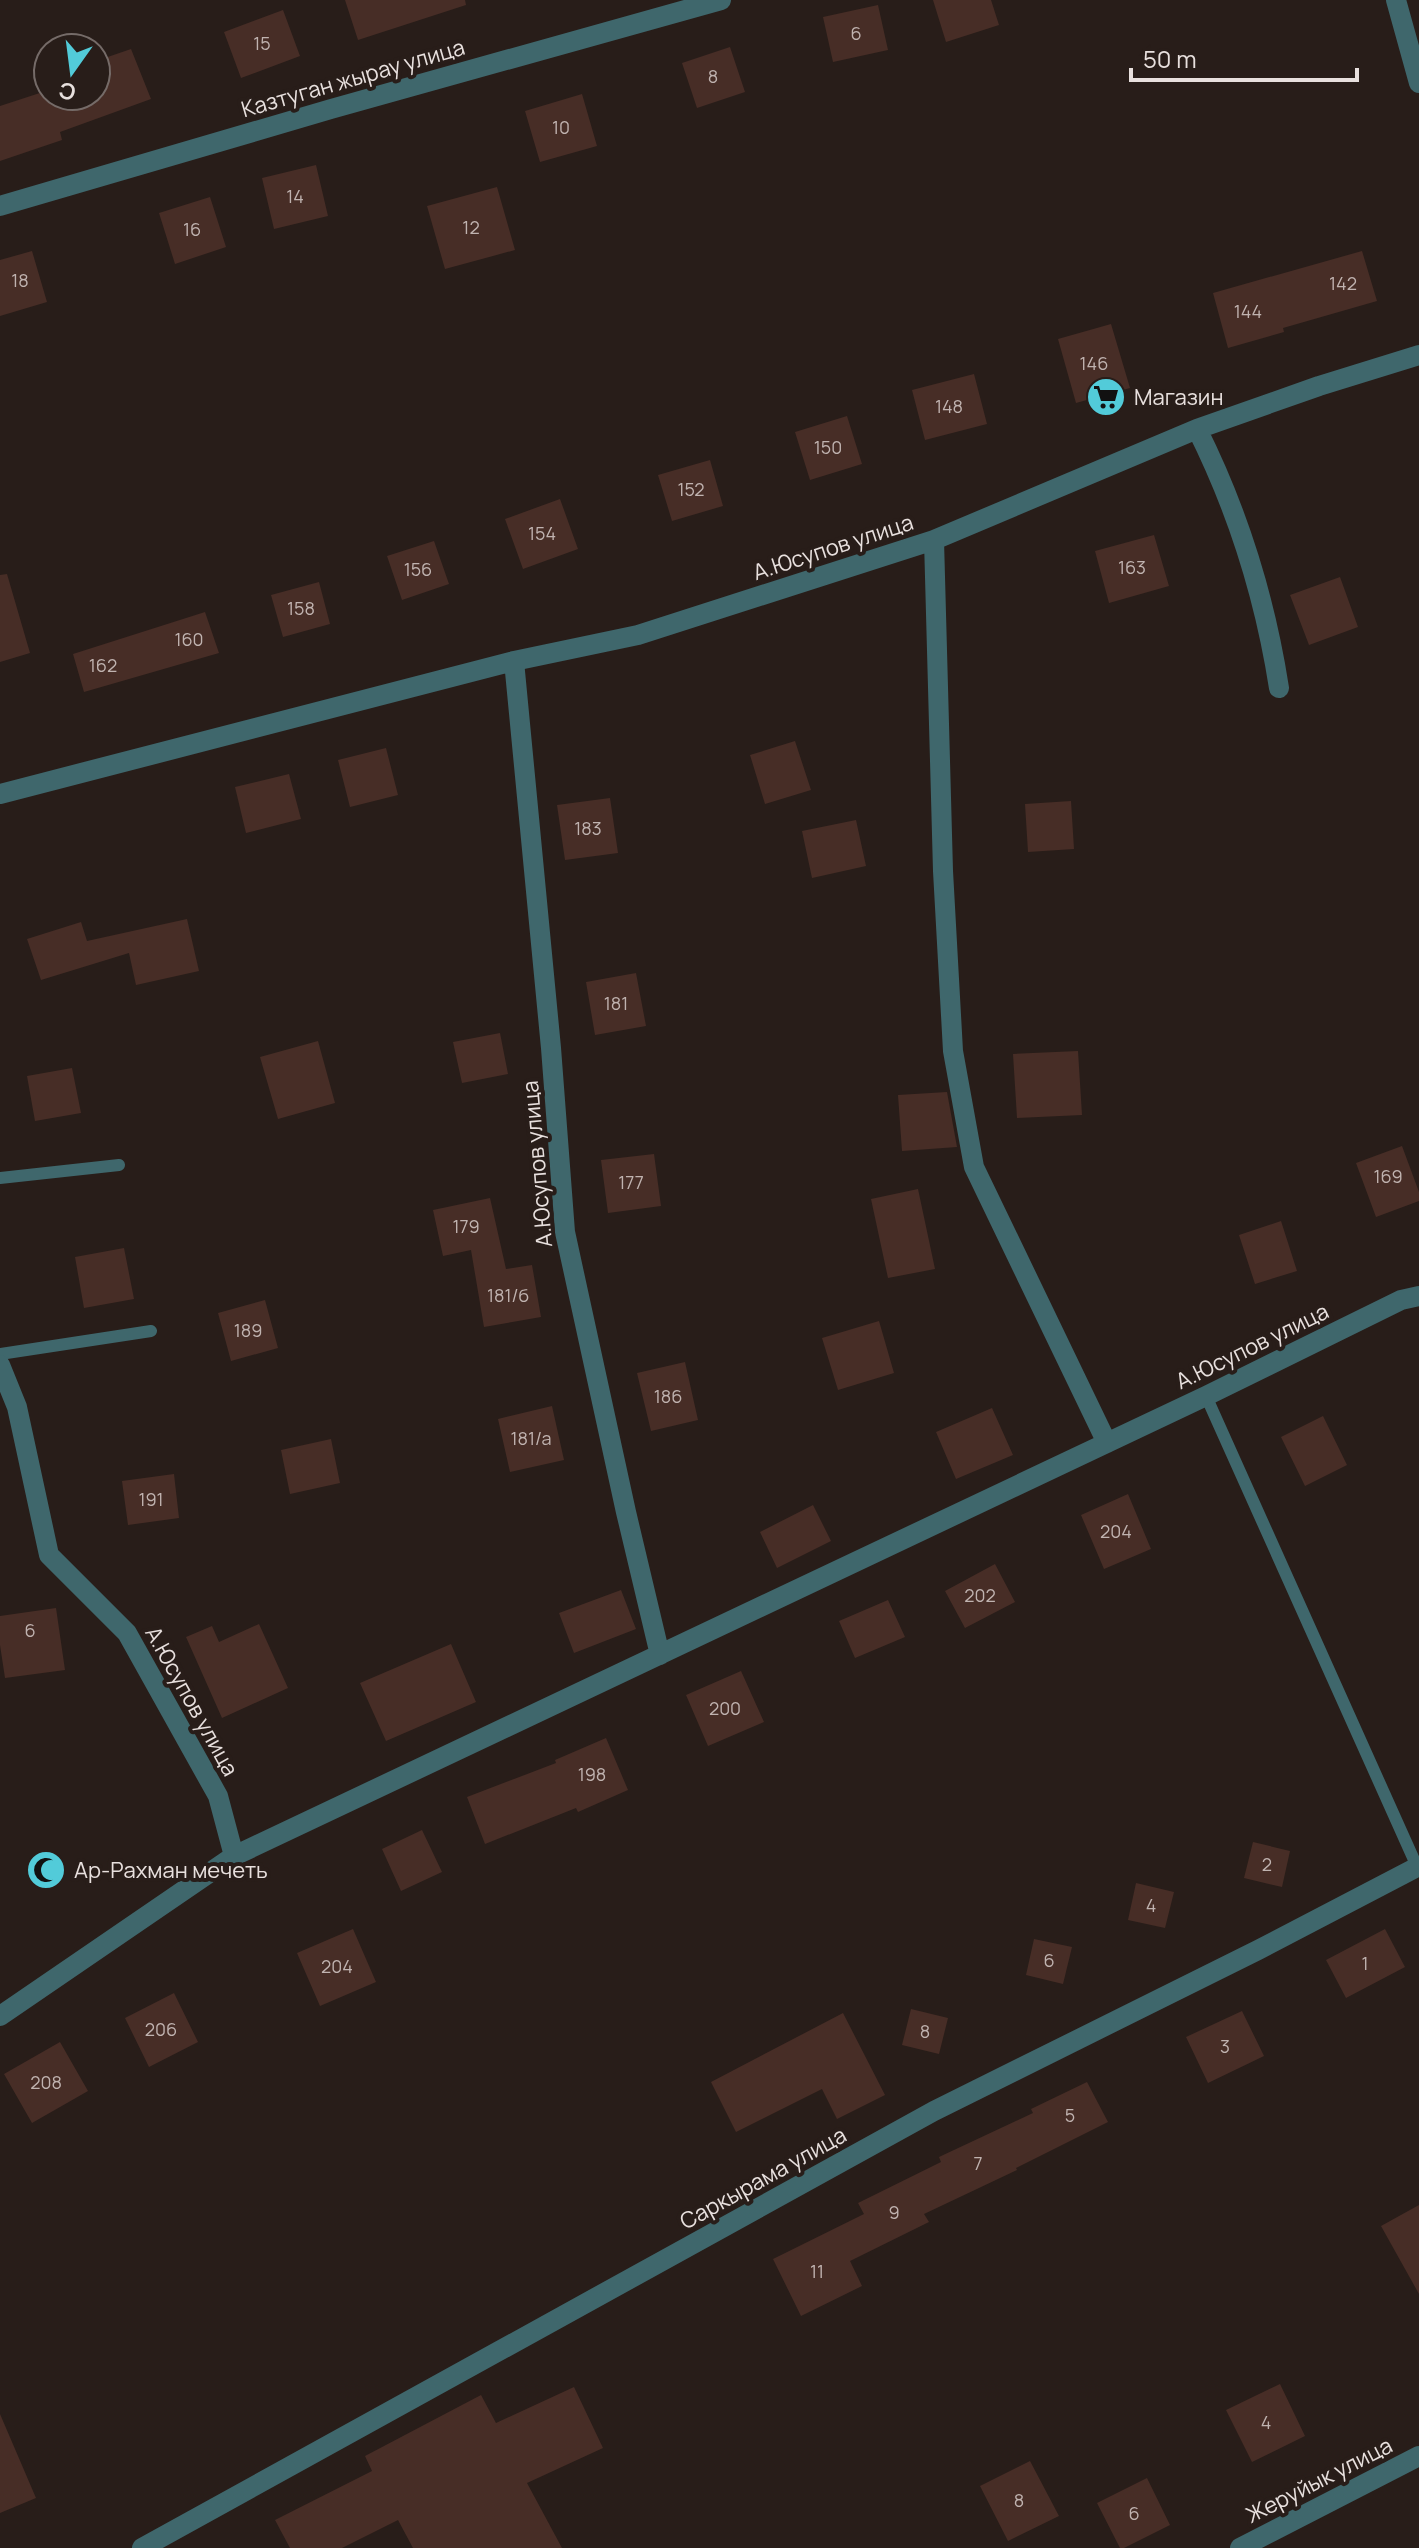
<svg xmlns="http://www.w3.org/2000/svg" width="1419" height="2548" font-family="Manrope,sans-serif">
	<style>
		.building { fill: #472d26 }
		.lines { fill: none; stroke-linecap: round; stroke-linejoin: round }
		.service { stroke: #3f676c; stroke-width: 12 }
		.minor { stroke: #3f676c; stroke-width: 20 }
		.labels { text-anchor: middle; stroke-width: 8; stroke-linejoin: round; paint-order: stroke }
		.number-label { font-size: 18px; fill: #c0b3b0 }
		.street-label { font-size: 22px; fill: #e8e0de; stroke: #281d19 }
		.poi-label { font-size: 22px; fill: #e8e0de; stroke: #281d19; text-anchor: start }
	</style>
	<rect width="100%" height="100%" fill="#281d19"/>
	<path class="building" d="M345,0H465L466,5L358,40Z
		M933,0H991L999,25L946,42Z
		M878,5L888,50L833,62L823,17Z
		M283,10L300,56L241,78L224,32Z
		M730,47L745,92L697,108L682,63Z
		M131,49L151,99L60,132L62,140L0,161V106L46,91L48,96H96V61Z
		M582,94L597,146L540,162L525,111Z
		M316,165L328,216L274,229L262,178Z
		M497,187L515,250L445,269L427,206Z
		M210,197L226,247L175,264L159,213Z
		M32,251L47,302L0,316V260Z
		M1362,251L1377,301L1283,328L1284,332L1228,348L1213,293Z
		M1111,324L1130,388L1076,403L1058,339Z
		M974,374L987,424L925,440L912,390Z
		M847,416L862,464L810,480L795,432Z
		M710,460L723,506L672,521L658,475Z
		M560,499L578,549L523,569L505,519Z
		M1154,535L1169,586L1109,603L1095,551Z
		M434,541L449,584L402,600L387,556Z
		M7,574L30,653L0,662V575Z
		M1340,577L1358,627L1309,645L1290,595Z
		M319,582L330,624L283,637L271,595Z
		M205,612L219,653L84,692L73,654Z
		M795,741L811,790L765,804L750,755Z
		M386,748L398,795L350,807L338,760Z
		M289,774L301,819L246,833L235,787Z
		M610,798L618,853L565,860L557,805Z
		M1071,801L1074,849L1028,852L1025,804Z
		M856,820L866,866L812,878L802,831Z
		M187,919L199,971L136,985L129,953L41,980L27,939L81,922L87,941Z
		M636,973L646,1026L595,1035L586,982Z
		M500,1033L508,1074L462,1083L453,1042Z
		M318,1041L335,1103L278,1119L260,1057Z
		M1078,1051L1082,1115L1017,1118L1013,1054Z
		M72,1068L81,1113L35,1121L27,1076Z
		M947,1092L957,1147L902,1151L898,1095Z
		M1402,1146L1419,1192V1201L1376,1217L1356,1163Z
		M654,1154L661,1206L608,1213L601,1160Z
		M918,1189L935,1269L888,1278L871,1199Z
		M490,1198L506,1269L532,1265L541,1317L484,1327L471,1250L443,1256L433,1210Z
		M1281,1221L1297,1271L1255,1284L1239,1235Z
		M124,1248L134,1299L84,1308L75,1257Z
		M265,1300L278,1348L231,1361L218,1313Z
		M879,1321L894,1373L838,1390L822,1338Z
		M685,1362L698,1420L651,1431L637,1373Z
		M552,1406L564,1460L510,1472L498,1419Z
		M992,1408L1013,1455L956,1479L936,1432Z
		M1323,1416L1347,1465L1305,1486L1281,1437Z
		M331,1439L340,1483L290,1494L281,1450Z
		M174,1474L179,1518L128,1525L122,1481Z
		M1128,1494L1151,1549L1104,1569L1081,1515Z
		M813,1505L831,1541L777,1568L760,1532Z
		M995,1564L1015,1602L965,1628L945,1591Z
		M621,1590L636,1629L574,1653L559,1613Z
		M888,1600L905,1637L855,1658L839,1621Z
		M56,1608L65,1670L5,1678L0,1645V1616Z
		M259,1624L288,1688L222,1718L186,1637L212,1626L219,1642Z
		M451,1644L476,1702L386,1741L360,1683Z
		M741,1671L764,1722L708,1746L686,1695Z
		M606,1738L628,1790L578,1812L576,1808L485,1844L467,1797L556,1763L555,1760Z
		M422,1830L442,1872L401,1891L382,1849Z
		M1253,1842L1290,1851L1282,1887L1244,1878Z
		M1136,1883L1174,1892L1165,1928L1128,1920Z
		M353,1929L376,1982L320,2006L297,1953Z
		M1385,1929L1405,1967L1346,1998L1326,1960Z
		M1034,1939L1072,1947L1063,1984L1026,1975Z
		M174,1993L198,2042L149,2067L125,2018Z
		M911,2009L948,2018L939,2054L902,2045Z
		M1242,2011L1264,2056L1208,2083L1186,2037Z
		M843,2013L885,2095L837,2119L822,2089L736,2132L711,2082Z
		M60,2042L88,2091L32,2123L4,2074Z
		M1087,2082L1108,2122L1016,2168L1017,2170L924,2214L929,2222L850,2261L862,2286L801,2316L773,2259L864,2214L858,2203L941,2162L939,2157L1033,2113L1031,2109Z
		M1419,2205V2294L1381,2226Z
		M1280,2384L1305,2436L1252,2462L1226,2410Z
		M574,2387L603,2448L527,2483L562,2548H413L398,2520L342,2548H290L275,2520L372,2471L365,2456L481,2395L496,2423Z
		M0,2414L36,2498L0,2513Z
		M1030,2461L1059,2516L1008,2541L980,2486Z
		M1147,2478L1170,2525L1124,2548H1120L1097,2503Z"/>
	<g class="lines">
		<path class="service" d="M0,1178L119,1165
			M0,1354L151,1331
			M1206,1396L1419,1871"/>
		<path class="minor" d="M1396,0L1419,83
			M0,206L331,109L721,0
			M1197,429C1238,511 1265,598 1279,688
			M934,540L943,871L953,1051L974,1167L1107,1443
			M514,661L551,1048L565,1232L626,1512L660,1655
			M0,794L514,661L638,635L934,540L1197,429L1319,386L1419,355
			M0,1365L17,1407L49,1555L127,1633L218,1796L234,1856
			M0,2016L234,1856L1206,1396L1401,1300L1419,1296
			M142,2548L934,2111L1258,1950L1419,1866
			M1240,2548L1419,2456"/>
	</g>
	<defs>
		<g id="supermarket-disc" transform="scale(2)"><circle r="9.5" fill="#52cbd9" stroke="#281d19"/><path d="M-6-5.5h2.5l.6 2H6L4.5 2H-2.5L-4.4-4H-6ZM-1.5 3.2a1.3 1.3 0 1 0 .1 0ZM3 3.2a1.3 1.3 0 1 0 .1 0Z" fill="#111"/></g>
		<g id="mosque-disc" transform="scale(2)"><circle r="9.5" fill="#52cbd9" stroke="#281d19"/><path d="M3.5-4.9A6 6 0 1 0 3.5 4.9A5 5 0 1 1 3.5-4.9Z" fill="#111"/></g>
	</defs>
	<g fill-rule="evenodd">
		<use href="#supermarket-disc" x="1106" y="397"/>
		<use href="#mosque-disc" x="46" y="1870"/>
	</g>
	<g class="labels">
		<g class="number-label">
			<text x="856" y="40">6</text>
			<text x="262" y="50">15</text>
			<text x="713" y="83">8</text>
			<text x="561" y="134">10</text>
			<text x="295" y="203">14</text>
			<text x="471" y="234">12</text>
			<text x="192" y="236">16</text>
			<text x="20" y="287">18</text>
			<text x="1343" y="290">142</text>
			<text x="1248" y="318">144</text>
			<text x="1094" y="370">146</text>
			<text x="949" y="413">148</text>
			<text x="828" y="454">150</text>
			<text x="691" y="496">152</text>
			<text x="542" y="540">154</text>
			<text x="1132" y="574">163</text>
			<text x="418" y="576">156</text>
			<text x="301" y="615">158</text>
			<text x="189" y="646">160</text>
			<text x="103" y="672">162</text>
			<text x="588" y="835">183</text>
			<text x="616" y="1010">181</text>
			<text x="1388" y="1183">169</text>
			<text x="631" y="1189">177</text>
			<text x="466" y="1233">179</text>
			<text x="508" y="1302">181/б</text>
			<text x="248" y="1337">189</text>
			<text x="668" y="1403">186</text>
			<text x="531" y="1445">181/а</text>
			<text x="151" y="1506">191</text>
			<text x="1116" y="1538">204</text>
			<text x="980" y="1602">202</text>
			<text x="30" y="1637">6</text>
			<text x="725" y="1715">200</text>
			<text x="592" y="1781">198</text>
			<text x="1267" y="1871">2</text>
			<text x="1151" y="1912">4</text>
			<text x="1049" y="1967">6</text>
			<text x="1365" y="1970">1</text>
			<text x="337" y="1973">204</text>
			<text x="161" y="2036">206</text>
			<text x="925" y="2038">8</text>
			<text x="1225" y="2053">3</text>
			<text x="46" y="2089">208</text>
			<text x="1070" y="2122">5</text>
			<text x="978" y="2170">7</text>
			<text x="894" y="2219">9</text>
			<text x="817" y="2278">11</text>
			<text x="1266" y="2429">4</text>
			<text x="1019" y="2507">8</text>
			<text x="1134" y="2520">6</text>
		</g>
		<g class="street-label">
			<text transform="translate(353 78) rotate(-16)" y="8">Казтуган жырау улица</text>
			<text transform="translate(833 547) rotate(-18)" y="8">А.Юсупов улица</text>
			<text transform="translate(537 1164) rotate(-95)" y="8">А.Юсупов улица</text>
			<text transform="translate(1252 1346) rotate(-26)" y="8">А.Юсупов улица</text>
			<text transform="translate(192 1701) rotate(61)" y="8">А.Юсупов улица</text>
			<text transform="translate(763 2178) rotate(-29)" y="8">Саркырама улица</text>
			<text transform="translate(1319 2480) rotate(-27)" y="8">Жеруйык улица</text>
		</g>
		<g class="poi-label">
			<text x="1134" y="405">Магазин</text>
			<text x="74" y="1878">Ар-Рахман мечеть</text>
		</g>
	</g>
	<g transform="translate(72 72) rotate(194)"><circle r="38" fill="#281d19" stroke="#756b68" stroke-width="2"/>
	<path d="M0-6L14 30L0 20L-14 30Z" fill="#52cbd9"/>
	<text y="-12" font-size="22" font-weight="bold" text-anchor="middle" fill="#e8e0de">С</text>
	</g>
	<path d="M1131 68v12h226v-12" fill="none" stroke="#e8e0de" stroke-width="4"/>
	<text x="1143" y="68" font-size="24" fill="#e8e0de" stroke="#281d19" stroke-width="6" paint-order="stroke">50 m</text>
</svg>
